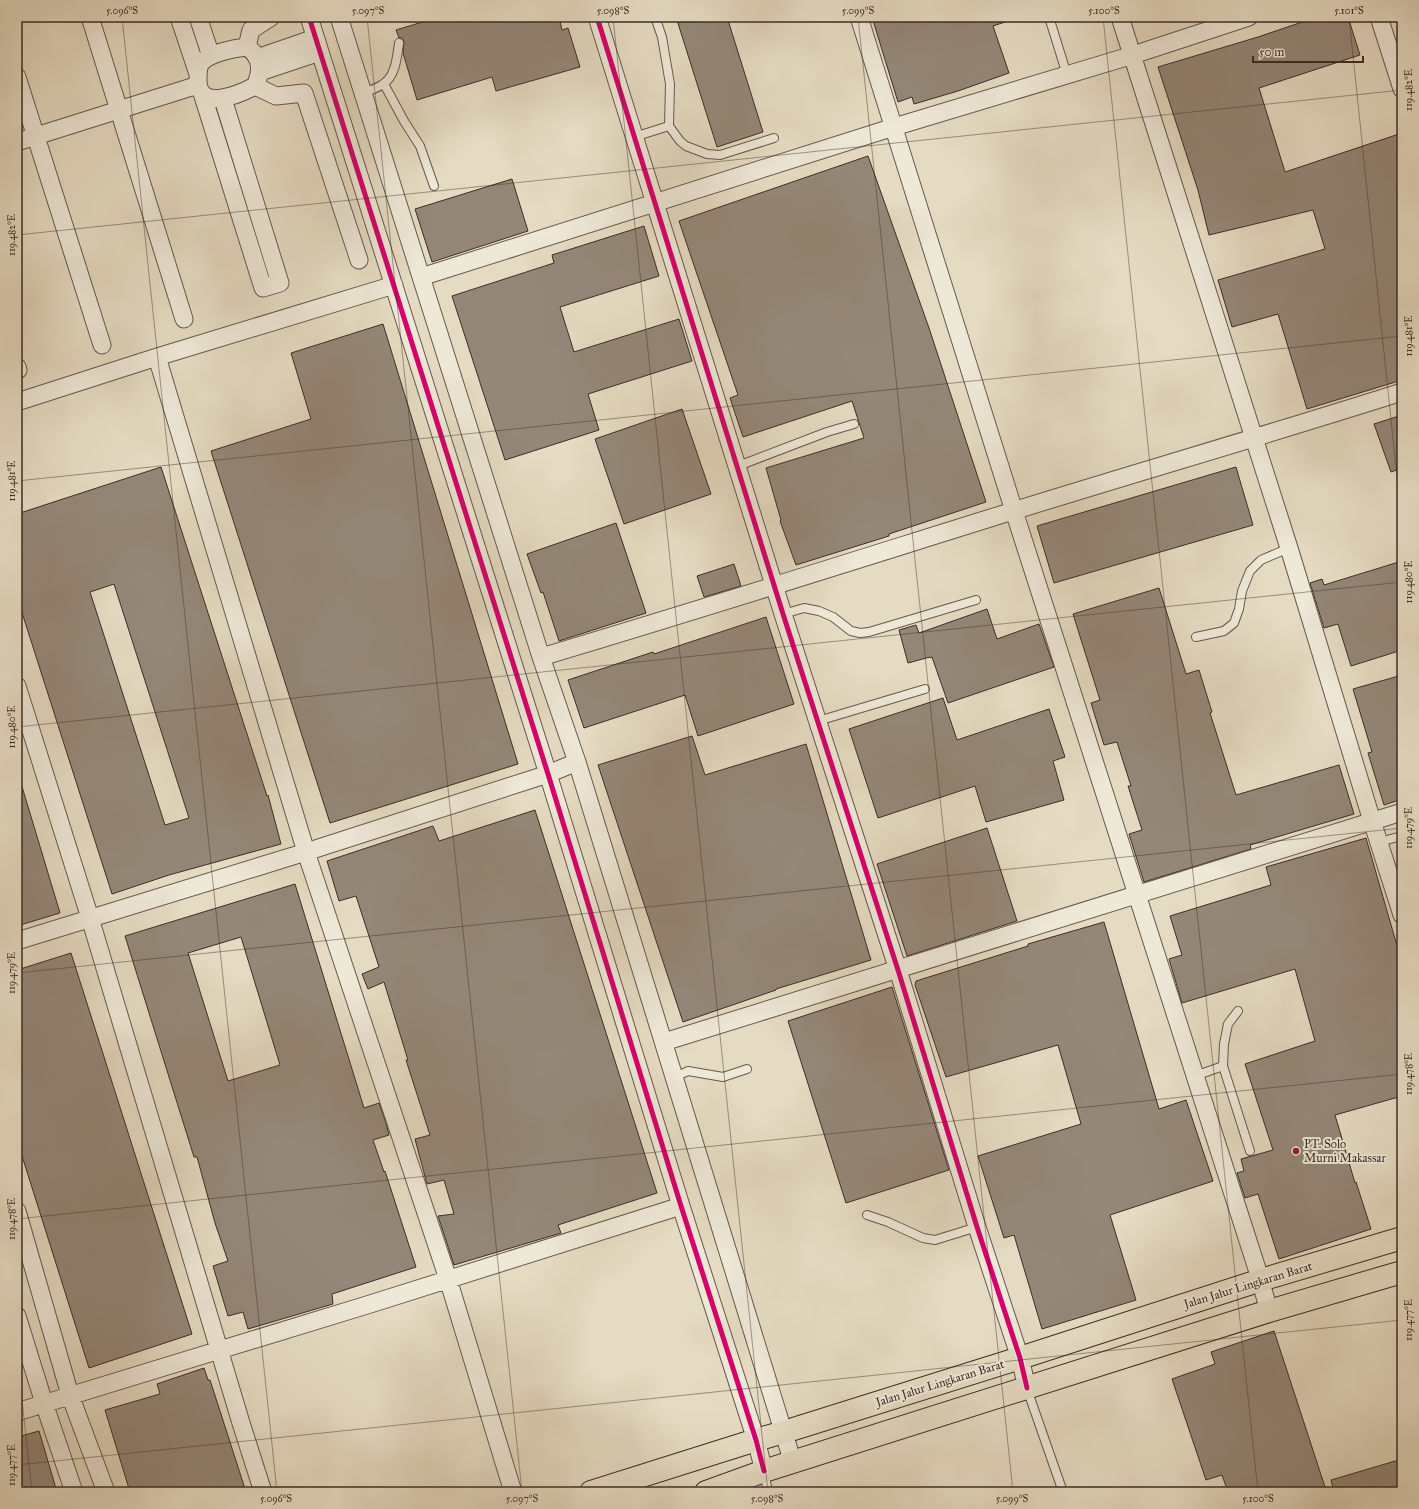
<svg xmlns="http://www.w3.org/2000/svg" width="1419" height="1509" font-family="'IM FELL Great Primer',serif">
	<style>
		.building { fill: #948778; stroke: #3c2d27; fill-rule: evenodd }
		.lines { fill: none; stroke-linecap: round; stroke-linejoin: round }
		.service-casing { stroke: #66584e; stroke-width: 10 }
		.minor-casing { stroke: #66584e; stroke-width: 19 }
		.primary-casing { stroke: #3c2d27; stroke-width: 24 }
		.service { stroke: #eee8d7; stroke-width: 8 }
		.minor { stroke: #eee8d7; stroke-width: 17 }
		.primary { stroke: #e5dbc2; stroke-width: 22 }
		.cycleway-casing { stroke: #eee8d7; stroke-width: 8 }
		.cycleway { stroke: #d6006c; stroke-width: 5 }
		.ticks { fill: none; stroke: #3c2d27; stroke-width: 1; stroke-opacity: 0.45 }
		.poi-dot { fill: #8f2418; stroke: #eee8d7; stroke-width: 1.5 }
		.labels { text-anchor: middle; stroke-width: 4; stroke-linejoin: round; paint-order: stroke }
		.poi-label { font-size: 12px; fill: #3c2d27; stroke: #eee8d7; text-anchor: start }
		.street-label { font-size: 12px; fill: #3c2d27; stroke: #eee8d7 }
		.neatline { fill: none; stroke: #3c2d27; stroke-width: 1.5 }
		.ticks-label { font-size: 10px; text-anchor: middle; fill: #3c2d27 }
	</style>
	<rect width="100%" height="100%" fill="#e5dbc2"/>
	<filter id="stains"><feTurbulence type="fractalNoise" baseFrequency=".005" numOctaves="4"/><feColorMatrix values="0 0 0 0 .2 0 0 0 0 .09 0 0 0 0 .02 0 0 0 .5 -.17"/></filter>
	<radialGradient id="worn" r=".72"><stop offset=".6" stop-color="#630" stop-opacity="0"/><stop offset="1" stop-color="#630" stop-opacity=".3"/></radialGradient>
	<path class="building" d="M439,17H559L562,30L568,28L580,67L496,91L492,77L417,100L403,53L404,41L402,38H399L396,30Z
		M676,17H727L763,132L717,147Z
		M872,17H1013L1014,19L993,26L1009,73L958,91L914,104L912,97L898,102Z
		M1317,17H1348L1360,55L1259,88L1285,172L1402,133V380L1307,409L1278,314L1232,327L1218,280L1325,249L1313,210L1209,235L1198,190L1158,67L1258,37Z
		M868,156L929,328L986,502L889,534V536L796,565L780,521L781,520L766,468L864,438L852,401L743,437L730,398L738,395L679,221Z
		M512,179L528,231L432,262L415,209Z
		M644,226L659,276L560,307L574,352L679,319L692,361L588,394L599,430L505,460L452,296L554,263L552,255Z
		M383,324L518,764L330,823L211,451L311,419L291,353Z
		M682,409L711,494L624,524L595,439Z
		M1402,415V468L1391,472L1374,424Z
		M161,467L267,796L268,795L281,844L169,875L112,894L17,597V514ZM114,584L189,818L165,825L90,592Z
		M1236,467L1253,525L1054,583L1037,526Z
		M616,523L646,613L559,641L543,592L541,593L527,554Z
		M1402,561V650L1351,666L1338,624L1324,628L1310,583L1322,579L1324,585Z
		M734,564L741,586L704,597L697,576Z
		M1159,588L1186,674L1199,670L1212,712L1210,713L1236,795L1339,765L1354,814L1250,845L1251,849L1144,882L1129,834L1142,830L1128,786H1131L1117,742L1104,745L1091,703L1100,700L1073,614Z
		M987,609L997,639L1039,624L1054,667L948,703L932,657L930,658V657L908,663L899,630L916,625L919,633Z
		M766,617L794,704L698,736L685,695L584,728L568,680L653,652L654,654Z
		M1402,675V799L1384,805L1368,753L1372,752L1353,689Z
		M943,698L957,740L1049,709L1065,757L1053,761L1064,800L986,822L975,786L878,818L849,729Z
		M692,736L705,775L806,744L871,960L776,989V990L683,1022L598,765Z
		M17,780H20L60,913L17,926Z
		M535,810L657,1193L558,1225L561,1233L454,1265L438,1216L454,1214L444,1180L427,1184L415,1139L430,1135L406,1060H408L384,982L368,989L362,974L379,967L356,896L339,901L327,861L433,826L439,841Z
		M987,828L1017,921L907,956L877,864Z
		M1366,838L1402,963V1096L1335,1115L1355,1183L1356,1182L1371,1229L1279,1259L1258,1194L1245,1198L1237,1173L1244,1171L1241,1159L1273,1150L1245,1064L1315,1041L1295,969L1182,1003L1169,959L1182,955L1170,916L1271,885L1266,867Z
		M295,884L364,1108L379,1103L386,1123L389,1135L373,1140L384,1172L385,1171L416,1267L332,1294L333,1304L248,1329L243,1312L228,1316L213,1266L228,1261L215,1223L197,1157H194L125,936ZM241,937L280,1065L228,1081L188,953Z
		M1104,922L1159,1109L1186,1100L1213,1181L1110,1215L1136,1300L1042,1329L1014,1235L1004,1238L978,1156L1081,1124L1058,1045L946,1077L915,985L916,981L1028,946V944Z
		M71,953L192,1334L89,1368L17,1140V970Z
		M892,987L949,1170L846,1203L788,1021Z
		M1274,1331L1325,1487L1311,1492H1228L1222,1475L1206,1480L1172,1379L1215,1364L1211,1352Z
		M204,1368L208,1380H210L246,1492H130L105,1410L160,1394L157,1384Z
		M39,1431L57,1492H17V1437Z
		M1402,1459V1492H1334L1331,1480Z"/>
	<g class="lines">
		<g class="service-casing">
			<path id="service" d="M1049,17L1067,75
				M384,84L404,121L420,146L434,186
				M363,93C370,90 378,88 383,84C396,76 397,56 399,43
				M669,126L680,141L686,146L707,154L720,155L774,138
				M634,137L669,126L670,84L662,37L655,17
				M738,466L827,432L854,424
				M783,614L804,608L819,611L833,617L851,631L860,633L869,632L976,600
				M1196,637L1224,631L1234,623L1239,609L1242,591L1250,571L1261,560L1289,548
				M818,721L925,689
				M1379,842L1402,836
				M1223,1066L1224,1044L1228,1024L1238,1011
				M1195,1076L1223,1066L1250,1151
				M673,1078L688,1071L723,1077L747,1069
				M867,1215L888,1222L923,1238L935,1240L977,1227
				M1027,1389L1063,1492
				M764,1471L768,1492"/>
		</g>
		<g class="minor-casing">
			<path id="minor" d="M90,17L184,319
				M179,17L198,74
				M198,17L211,56
				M309,17L548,774L681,1206L756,1440L764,1471
				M339,17L541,657L577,762L793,1463
				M597,17L783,614L898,970L977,1227L1020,1358L1027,1388
				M859,17L1014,511L1258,1272L1269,1311
				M1120,17L1289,548L1372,821L1402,915
				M1379,17L1402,89
				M247,47C262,57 262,71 255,86C240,94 199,112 198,81C198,75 198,67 201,63C209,53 235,48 247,47Z
				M247,47L251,30L271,17
				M257,58L315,38
				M260,72L320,52
				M17,77L102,345
				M255,86L276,96L304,93L359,260
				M202,93L263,288L280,283L223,99
				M17,142L198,85
				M421,277L894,127L1133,55L1249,17
				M157,357L306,852L448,1279L513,1492
				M17,367L18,370
				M17,402L157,357L394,285
				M541,657C699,610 856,560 1013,511C1142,471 1273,433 1402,392
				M17,686L90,918L241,1423L263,1492
				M17,941L306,852L548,774L577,762
				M664,1042L1402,812
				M17,1211L70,1395L106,1492
				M17,1316L44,1403L74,1492
				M17,1412L367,1305L681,1206"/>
		</g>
		<g class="primary-casing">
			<path id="primary" d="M591,1492L756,1440L784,1432L1020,1358L1261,1280L1402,1238
				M706,1492L764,1471L1269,1311L1402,1272"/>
		</g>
		<use href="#service" class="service"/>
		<use href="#minor" class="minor"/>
		<use href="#primary" class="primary"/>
		<g class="cycleway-casing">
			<path id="cycleway" d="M309,17L548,774L681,1206L756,1440L764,1471
				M597,17L783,614L898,970L977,1227L1020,1358L1027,1388"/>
		</g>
		<use href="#cycleway" class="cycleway"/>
	</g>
	<path class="ticks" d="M122,17L277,1492M367,17L522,1492M613,17L768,1492M858,17L1013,1492M1103,17L1258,1492M1349,17L1402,525M17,235L1402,90M17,481L1402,336M17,727L1402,582M17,973L1402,828M17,1219L1402,1074M17,1354L32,1492M17,1465L1402,1320"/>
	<circle class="poi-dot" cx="1296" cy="1151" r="4"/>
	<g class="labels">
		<g class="poi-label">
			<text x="1304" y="1148">PT. Solo<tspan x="1304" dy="14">Murni Makassar</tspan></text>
		</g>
		<g class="street-label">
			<text transform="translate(1248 1285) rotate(-17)" y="4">Jalan Jalur Lingkaran Barat</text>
			<text transform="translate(940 1383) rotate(-17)" y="4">Jalan Jalur Lingkaran Barat</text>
		</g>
	</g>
	<rect width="1419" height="1509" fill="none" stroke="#e5dbc2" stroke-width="44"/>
	<path d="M1253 56v6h110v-6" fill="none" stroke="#3c2d27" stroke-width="2"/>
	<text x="1259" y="56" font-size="12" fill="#3c2d27" stroke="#eee8d7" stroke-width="3" paint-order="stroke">50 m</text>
	<rect x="22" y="22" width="1375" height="1465" class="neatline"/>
	<g class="ticks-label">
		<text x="122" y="14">5.096°S</text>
		<text x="368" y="14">5.097°S</text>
		<text x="613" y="14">5.098°S</text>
		<text x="858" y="14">5.099°S</text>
		<text x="1104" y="14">5.100°S</text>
		<text x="1349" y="14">5.101°S</text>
		<text transform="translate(1408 90) rotate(-90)" y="4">119.482°E</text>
		<text transform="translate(11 235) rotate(-90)" y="4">119.482°E</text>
		<text transform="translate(1408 336) rotate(-90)" y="4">119.481°E</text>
		<text transform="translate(11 481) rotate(-90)" y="4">119.481°E</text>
		<text transform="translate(1408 582) rotate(-90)" y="4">119.480°E</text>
		<text transform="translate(11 727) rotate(-90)" y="4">119.480°E</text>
		<text transform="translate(1408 828) rotate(-90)" y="4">119.479°E</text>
		<text transform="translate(11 973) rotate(-90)" y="4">119.479°E</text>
		<text transform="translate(1408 1074) rotate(-90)" y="4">119.478°E</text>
		<text transform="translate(11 1219) rotate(-90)" y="4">119.478°E</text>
		<text transform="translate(1408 1320) rotate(-90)" y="4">119.477°E</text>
		<text transform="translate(11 1465) rotate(-90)" y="4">119.477°E</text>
		<text x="276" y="1502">5.096°S</text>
		<text x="522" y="1502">5.097°S</text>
		<text x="767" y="1502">5.098°S</text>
		<text x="1012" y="1502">5.099°S</text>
		<text x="1258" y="1502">5.100°S</text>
	</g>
	<rect width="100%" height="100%" filter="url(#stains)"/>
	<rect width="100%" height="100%" fill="url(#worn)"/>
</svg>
